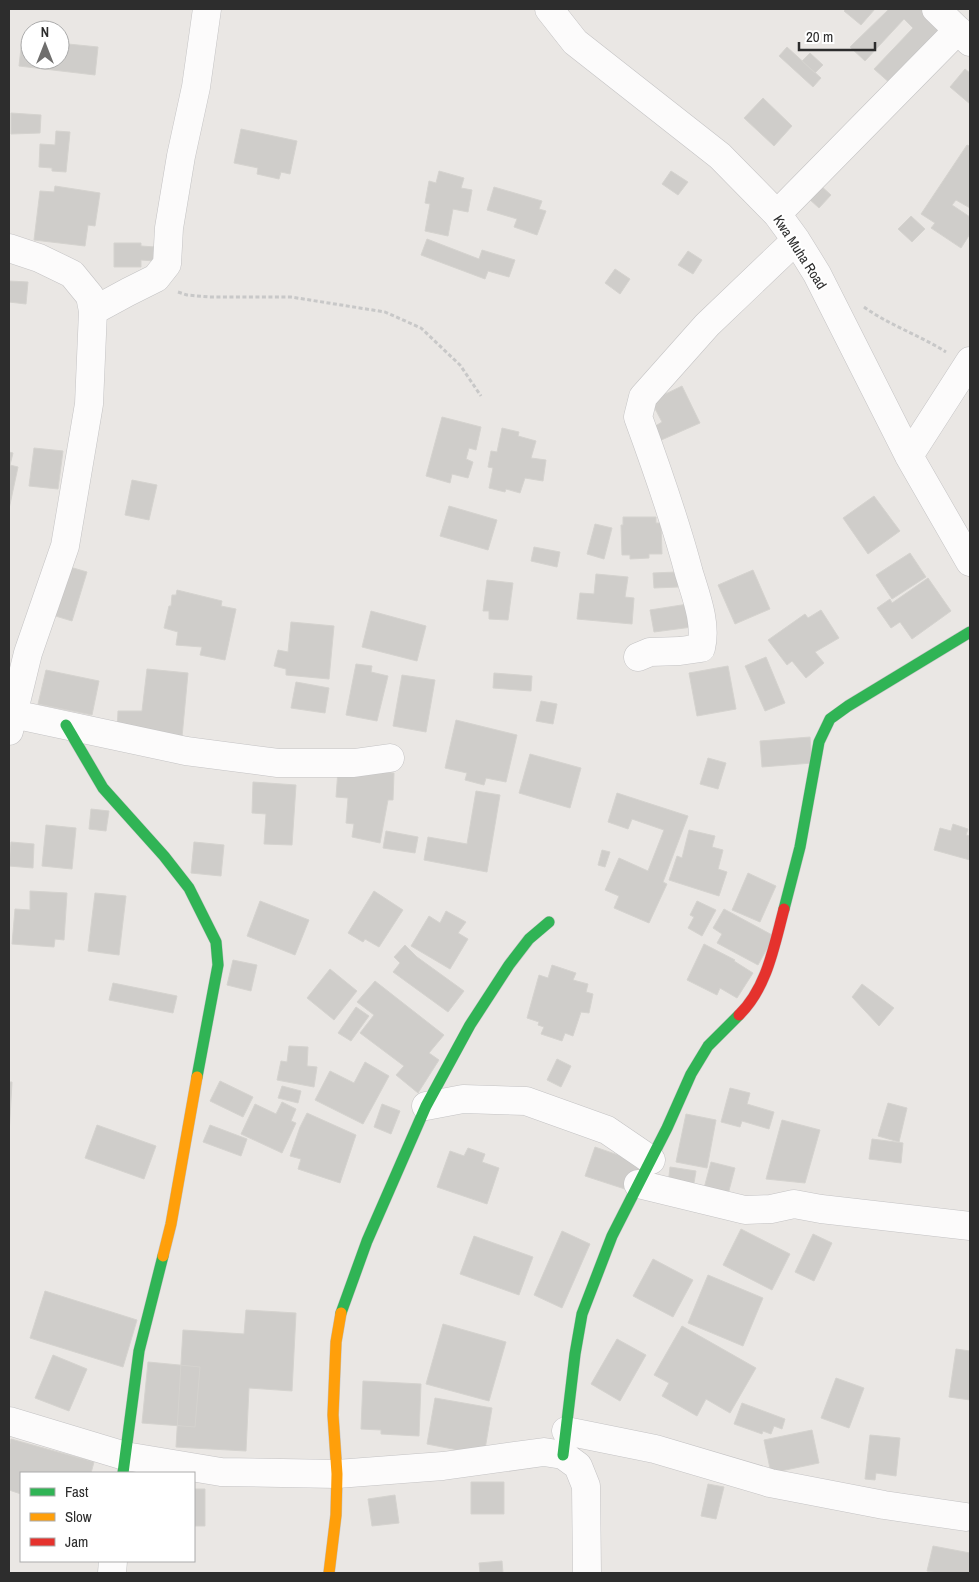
<svg xmlns="http://www.w3.org/2000/svg" width="979" height="1582" font-family="'Archivo Narrow',sans-serif">
	<style>
		.building { fill: #cfcdca; stroke: #d5d3cf }
		.lines { fill: none; stroke-linecap: round; stroke-linejoin: round }
		.street-casing { stroke: #c4c3c4; stroke-width: 29 }
		.fast-casing { stroke: #c4c3c4; stroke-width: 12 }
		.slow-casing { stroke: #c4c3c4; stroke-width: 12 }
		.jam-casing { stroke: #c4c3c4; stroke-width: 12 }
		.path { stroke: #c8c8c8; stroke-width: 3; stroke-dasharray: 4 2.5; stroke-linecap: butt }
		.street { stroke: #fcfbfb; stroke-width: 28 }
		.fast { stroke: #30b455; stroke-width: 11 }
		.slow { stroke: #ff9f0a; stroke-width: 11 }
		.jam { stroke: #e5322d; stroke-width: 11 }
		.labels { text-anchor: middle; stroke-width: 4; stroke-linejoin: round; paint-order: stroke }
		.street-label { font-size: 14px; fill: #2d2d2d; stroke: #fff }
	</style>
	<rect width="100%" height="100%" fill="#eae7e4"/>
	<path class="building" d="M846,9H875L861,25L844,11Z
		M889,9H926L946,26L891,84L874,69L913,28L904,19L865,61L850,47Z
		M60,38L68,39V44L98,47L95,75L19,66L22,39L30,40V60H60Z
		M787,47L821,78L813,87L779,56Z
		M810,53L823,65L815,73L802,61Z
		M965,69L970,73V104L950,87Z
		M763,98L792,126L774,146L744,118Z
		M11,113L41,115L40,133L11,134Z
		M241,129L297,141L290,174L281,172L279,179L257,174L258,168L234,163Z
		M56,131L70,132L66,172L52,171V168L39,167L40,144L55,145Z
		M967,145L970,146V208L956,200L952,205L970,217V234L961,248L931,228L935,223L921,214Z
		M439,171L464,178L461,188L472,190L468,212L453,209L448,236L425,231L430,204L425,203L429,181L436,183Z
		M671,171L688,182L678,195L662,184Z
		M820,185L831,195L819,208L808,198Z
		M55,186L100,193L95,226L88,225L85,246L34,240L40,191L54,192Z
		M494,187L542,201L539,209L546,211L537,235L514,227L517,219L487,210Z
		M911,216L925,229L912,242L898,229Z
		M427,239L479,259L482,250L515,260L509,277L488,271L485,279L421,255Z
		M114,243H141V246L155,247V261L141,260V267H114Z
		M688,251L702,260L693,274L678,265Z
		M615,269L630,279L620,294L605,283Z
		M9,281L28,282L26,304L9,302Z
		M682,386L700,423L659,441L652,428L662,422L651,401Z
		M442,417L481,427L476,450L469,448L466,459L473,462L468,478L452,474L450,483L426,476Z
		M502,428L519,432L518,436L536,441L531,458L546,460L543,481L525,478L520,493L506,489L505,492L489,488L493,468L488,467L491,451L497,452Z
		M34,448L63,451L58,489L29,486Z
		M9,452L13,453L10,465L18,467L9,509Z
		M132,480L157,485L149,520L125,515Z
		M874,496L900,531L868,554L843,518Z
		M449,506L497,520L488,550L440,536Z
		M623,517H656V523H661L662,554H649V558L630,559V555H622L621,525H623Z
		M595,524L612,528L604,559L587,554Z
		M534,547L560,552L557,567L531,561Z
		M910,553L926,577L892,599L876,575Z
		M63,565L87,572L72,621L49,614Z
		M753,570L770,609L735,624L718,585Z
		M677,572L678,587L654,588L653,573Z
		M596,574L628,577L625,597L634,598L632,624L577,619L580,593L594,594Z
		M928,578L951,611L912,639L900,622L891,628L877,608L890,599L892,603Z
		M487,580L513,583L508,620L489,619V611H483Z
		M177,590L222,601L221,606L236,609L225,660L200,655L202,647L176,645L178,632L164,628L169,606H171L172,595H176Z
		M688,604L692,627L654,632L650,610Z
		M821,610L839,638L815,652L824,663L806,678L792,661L787,665L768,640L805,614L808,618Z
		M371,611L426,626L417,661L362,647Z
		M291,622L334,626L329,679L286,675V669L274,666L278,650L288,652Z
		M766,657L785,703L765,711L745,666Z
		M356,664L372,666L371,672L388,676L377,721L346,715Z
		M728,666L736,709L697,716L689,673Z
		M147,669L188,673L182,737L117,732L118,711H142Z
		M46,670L99,681L92,715L38,704Z
		M494,673L532,676L531,691L493,688Z
		M402,675L435,680L426,732L393,726Z
		M296,682L329,688L325,713L291,708Z
		M541,701L557,704L553,724L536,721Z
		M456,720L517,735L506,782L486,778L484,785L465,780L467,773L445,768Z
		M810,737L812,763L762,767L760,741Z
		M530,754L581,768L570,808L519,793Z
		M708,758L726,763L718,789L700,784Z
		M338,770L394,773L393,800H388L380,843L352,837L354,824L346,823L348,798L336,797Z
		M253,782L296,785L292,845L264,844L266,814L252,813Z
		M476,791L500,795L487,872L424,860L428,837L467,844Z
		M617,793L688,816L663,882L667,884L649,923L614,908L619,896L605,890L619,858L648,871L664,830L632,819L628,829L608,822Z
		M91,809L109,811L106,831L89,829Z
		M953,824L968,829L966,835L970,836V860L934,850L940,828L951,831Z
		M46,825L76,828L72,869L42,866Z
		M689,830L715,836L712,847L723,850L718,869L727,872L719,896L669,880L677,856L682,858Z
		M386,831L418,837L415,853L383,848Z
		M11,842L34,844L33,868L9,866Z
		M194,842L224,845L221,876L191,873Z
		M602,850L610,852L605,867L598,865Z
		M748,873L776,886L760,922L732,910Z
		M30,891L67,893L64,940L55,939L54,947L12,944L15,909L30,910Z
		M374,891L403,910L379,947L365,939L363,942L348,933Z
		M95,893L126,896L119,955L88,951Z
		M260,901L309,920L295,955L247,936Z
		M697,901L716,910L702,936L688,928L694,917L690,915Z
		M724,909L774,936L758,965L717,943L722,934L713,928Z
		M446,911L466,922L458,933L468,939L450,969L411,946L429,916L440,923Z
		M704,944L735,960L734,961L753,973L737,998L720,988L717,995L687,980Z
		M405,945L417,957L464,991L448,1012L393,972L400,963L394,957Z
		M233,960L257,965L251,991L227,985Z
		M552,965L576,973L573,980L588,984L586,992L593,994L589,1013L581,1012L573,1036L565,1033L562,1041L541,1034L544,1027L538,1025L539,1022L527,1018L539,975L548,978Z
		M330,969L357,991L334,1020L307,998Z
		M375,981L444,1035L429,1053L439,1060L418,1093L396,1075L404,1066L360,1033L374,1015L357,1002Z
		M113,983L177,996L173,1013L109,1000Z
		M862,984L894,1008L879,1026L852,997Z
		M356,1007L369,1016L351,1041L338,1033Z
		M289,1046L308,1047L307,1066L317,1067L314,1087L277,1080L281,1061L287,1062Z
		M557,1059L571,1066L561,1087L547,1080Z
		M365,1062L389,1076L363,1124L315,1100L330,1071L354,1083Z
		M220,1081L253,1097L243,1117L210,1101Z
		M9,1082H12L9,1135Z
		M282,1086L301,1091L298,1103L278,1098Z
		M730,1088L750,1093L747,1104L774,1112L769,1129L742,1121L740,1127L721,1122Z
		M282,1102L296,1109L291,1121L296,1123L282,1153L241,1134L255,1104L276,1114Z
		M888,1103L907,1108L899,1142L878,1136Z
		M382,1104L400,1111L391,1134L374,1127Z
		M307,1113L356,1135L340,1183L298,1169L301,1159L290,1156L300,1127Z
		M686,1114L716,1120L707,1168L676,1162Z
		M782,1120L820,1130L805,1183L766,1179Z
		M97,1125L156,1146L144,1179L85,1158Z
		M210,1125L247,1139L241,1156L203,1142Z
		M872,1139L903,1143L901,1163L869,1159Z
		M595,1147L641,1163L631,1191L585,1176Z
		M468,1148L485,1154L482,1162L499,1168L487,1204L437,1187L450,1151L464,1156Z
		M711,1162L735,1168L727,1198L703,1192Z
		M670,1167L696,1171L693,1189L668,1185Z
		M741,1229L790,1254L772,1290L723,1265Z
		M562,1231L590,1244L562,1308L534,1295Z
		M813,1234L832,1243L814,1281L795,1272Z
		M474,1236L533,1257L519,1295L460,1274Z
		M653,1259L693,1280L673,1317L633,1296Z
		M708,1275L763,1298L743,1346L688,1323Z
		M45,1291L137,1320L123,1367L30,1338Z
		M246,1310L296,1313L292,1391L249,1388L246,1451L176,1447L183,1330L244,1334Z
		M443,1324L506,1342L489,1401L426,1384Z
		M682,1326L756,1368L730,1413L706,1399L697,1416L662,1396L669,1383L654,1375Z
		M617,1339L646,1355L620,1401L591,1384Z
		M956,1349L970,1351V1400L949,1397Z
		M53,1355L87,1369L69,1411L35,1398Z
		M148,1362L200,1367L195,1427L142,1423Z
		M836,1378L864,1388L849,1428L821,1418Z
		M363,1381L421,1384L419,1436L381,1434V1430L361,1429Z
		M435,1398L492,1408L484,1455L427,1444Z
		M742,1403L785,1419L782,1429L774,1426L771,1434L763,1431L762,1434L734,1424Z
		M812,1430L819,1463L771,1473L764,1440Z
		M870,1435L900,1438L896,1476L876,1473L875,1480L865,1479Z
		M11,1439L94,1462L91,1473H21V1494L9,1490V1448Z
		M471,1482H504V1514H471Z
		M708,1484L724,1487L716,1519L701,1516Z
		M194,1489H205V1526H194Z
		M395,1495L399,1523L372,1526L368,1499Z
		M933,1546L970,1553V1573H938L927,1571Z
		M502,1561L503,1573H480L479,1563Z"/>
	<g class="lines">
		<g class="street-casing">
			<path id="street" d="M549,9L575,42L720,156L777,214L796,240L817,274L909,456L970,562
				M936,9L970,42
				M777,214L958,30
				M9,248L39,258L72,274L90,296L93,311L89,404L65,546L28,653L9,731
				M93,311L128,292L156,278L167,264L169,228L181,156L196,87L207,9
				M909,456L970,361
				M638,657L650,652L680,651L701,648C707,624 696,596 689,573C675,520 657,469 638,417L643,397L707,325L796,240
				M13,714L186,751L278,763H354L390,758
				M426,1106L463,1099L526,1101L607,1130L651,1160
				M638,1184L745,1210L771,1209L794,1204L821,1209L970,1226
				M9,1421L125,1456L221,1472L337,1474L443,1466L544,1452L563,1455L578,1466L586,1486L587,1573
				M566,1431L655,1449L770,1483L884,1505L966,1517
				M112,1573L113,1561"/>
		</g>
		<g class="fast-casing">
			<path id="fast" d="M66,725L103,788L164,856L189,888L216,942L218,965L197,1077
				M784,909L800,847L819,742L830,719L848,706L970,632
				M341,1313L367,1241L426,1106L470,1025L509,965L529,939L549,922
				M563,1455L575,1354L582,1314L612,1236L667,1128L691,1074L708,1046L739,1015
				M123,1473L139,1351L163,1256"/>
		</g>
		<g class="slow-casing">
			<path id="slow" d="M163,1256L171,1224L197,1077
				M329,1573L336,1515L337,1474L333,1415L336,1342L341,1313"/>
		</g>
		<g class="jam-casing">
			<path id="jam" d="M739,1015C767,988 774,946 784,909"/>
		</g>
		<path class="path" d="M178,292L187,295L209,297H291L385,312L421,328L460,365L481,396
			M864,307C889,325 919,335 946,352"/>
		<use href="#street" class="street"/>
		<use href="#fast" class="fast"/>
		<use href="#slow" class="slow"/>
		<use href="#jam" class="jam"/>
	</g>
	<g class="labels">
		<g class="street-label">
			<text transform="translate(800 252) rotate(57)" y="5">Kwa Muha Road</text>
		</g>
	</g>
	<rect width="979" height="1582" fill="none" stroke="#2d2d2d" stroke-width="20"/>
	<rect x="20" y="1472" width="175" height="90" fill="#ffffff" stroke="#ababab"/>
	<rect x="30" y="1488" width="25" height="8" fill="#30b455" stroke="#ababab"/>
	<text x="65" y="1497" font-size="15" fill="#2d2d2d">Fast</text>
	<rect x="30" y="1513" width="25" height="8" fill="#ff9f0a" stroke="#ababab"/>
	<text x="65" y="1522" font-size="15" fill="#2d2d2d">Slow</text>
	<rect x="30" y="1538" width="25" height="8" fill="#e5322d" stroke="#ababab"/>
	<text x="65" y="1547" font-size="15" fill="#2d2d2d">Jam</text>
	<g transform="translate(45 45)"><circle r="24" fill="#ffffff" stroke="#ababab"/>
	<path d="M0-4L9 19L0 12L-9 19Z" fill="#6f6e6d"/>
	<text y="-8" font-size="14" font-weight="bold" text-anchor="middle" fill="#2d2d2d">N</text>
	</g>
	<path d="M799 42v8h76v-8" fill="none" stroke="#2d2d2d" stroke-width="2.5"/>
	<text x="806" y="42" font-size="15" fill="#2d2d2d" stroke="#ffffff" stroke-width="4" paint-order="stroke">20 m</text>
</svg>
